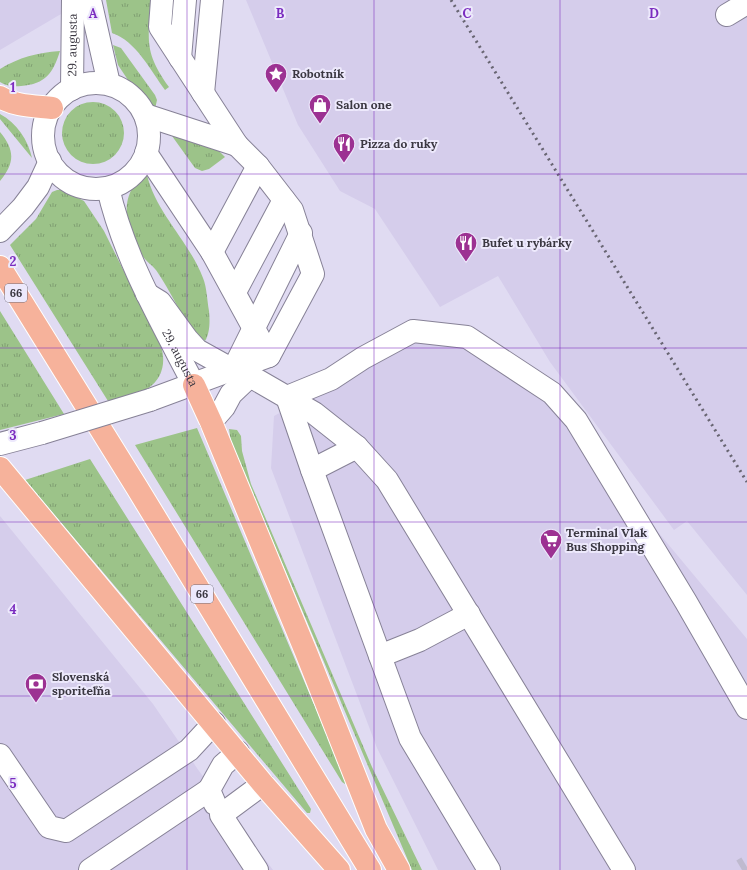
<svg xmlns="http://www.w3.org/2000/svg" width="747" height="870" font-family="Lora,serif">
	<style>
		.built { fill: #d5cdeb }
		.grass { fill: url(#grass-tufts) }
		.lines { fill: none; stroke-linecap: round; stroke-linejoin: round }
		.minor-tunnel { stroke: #bfbacf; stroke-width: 22; stroke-dasharray: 22 11; stroke-linecap: butt }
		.minor-casing { stroke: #878297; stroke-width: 24 }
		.major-casing { stroke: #fff; stroke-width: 24 }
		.minor { stroke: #fff; stroke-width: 22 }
		.major { stroke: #f6b29b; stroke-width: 22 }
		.rail { stroke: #686572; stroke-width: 3; stroke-dasharray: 2 4; stroke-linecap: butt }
		.minor-bridge-casing { stroke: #878297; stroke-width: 24; stroke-linecap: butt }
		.minor-bridge { stroke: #fff; stroke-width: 22 }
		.grid { fill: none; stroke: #7b2cbf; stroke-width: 1; stroke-opacity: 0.55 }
		.labels { text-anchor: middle; stroke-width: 4; stroke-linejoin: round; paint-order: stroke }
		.shield { fill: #ede9fc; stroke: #706d7a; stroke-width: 1 }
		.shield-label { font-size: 11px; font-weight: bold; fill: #3b3842 }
		.street-label { font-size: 12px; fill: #3b3842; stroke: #ede9fc }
		.poi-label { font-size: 12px; font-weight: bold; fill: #3b3842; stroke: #ede9fc; text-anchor: start }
		.grid-label { font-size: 13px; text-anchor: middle; font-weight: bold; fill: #7b2cbf; stroke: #ede9fc; stroke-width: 4; stroke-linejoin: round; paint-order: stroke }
	</style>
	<defs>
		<pattern id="grass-tufts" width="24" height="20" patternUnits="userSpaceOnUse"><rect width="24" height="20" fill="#9cc389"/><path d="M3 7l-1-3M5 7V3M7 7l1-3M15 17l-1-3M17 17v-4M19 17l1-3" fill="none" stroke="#809f72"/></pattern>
	</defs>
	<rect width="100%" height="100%" fill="#e0dbf2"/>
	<path class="built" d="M0,0H62L61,14L0,50Z
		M246,0H747V595L687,521L674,530L550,362L498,276L440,307L375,209L340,191L298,125Z
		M415,340L454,341L570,397L658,532L747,639V870H438L377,748L271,468L274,416Z
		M0,516L153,704L199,771L273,870H0Z"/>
	<path class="grass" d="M106,0H151C148,41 144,52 169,87L165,90C151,71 136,41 112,33Z
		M113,45L121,48L155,95L157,100L155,109L140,90L128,80L118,65Z
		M60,51C53,73 46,84 21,86C14,87 6,86 0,82V69C20,57 36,53 60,51Z
		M62 133a31 31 0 1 1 62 0a31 31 0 1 1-62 0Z
		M0,114C17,123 28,140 32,158L0,119Z
		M0,132C15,150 15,163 0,181Z
		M172,136L219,151L225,157L209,169L202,171L195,168Z
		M147,175C156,213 189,241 203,278C207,288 207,300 209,311C210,321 210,333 205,341C180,318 176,300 158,273C154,266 146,262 142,255C129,235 120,208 133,187C136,182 141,177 147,175Z
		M57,190H62L84,201L104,231L161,346C166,362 163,379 147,389C138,395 119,398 108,401L10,245L36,219L52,192Z
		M0,311L64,414L0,430Z
		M197,428L346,780L345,784L342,782L135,445Z
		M229,429L237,430L241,436L242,451L251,484L372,767L422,870H412L231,442Z
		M90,459L311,809L310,813H307L25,480Z"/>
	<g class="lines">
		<path class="minor-tunnel" d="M742,870L747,867"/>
		<g class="minor-casing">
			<g id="minor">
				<path d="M90,0L109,84"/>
				<path d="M727,15L747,3"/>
				<path d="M180,58L185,0"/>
				<circle cx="96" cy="136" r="53"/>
				<path id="s1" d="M72,89L73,0"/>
				<path d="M203,93L212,0"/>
				<path d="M145,115L237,145"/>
				<path d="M146,153L212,252L269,356"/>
				<path id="s2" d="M108,188C124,258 161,321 194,385"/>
				<path d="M0,231L23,207L38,187L50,161"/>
				<path d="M212,252L258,166"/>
				<path d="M235,292L284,200"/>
				<path d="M147,294L160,302L187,339L197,350L233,370L250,376L314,413L357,447L387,480L624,870"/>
				<path d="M233,370L301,233"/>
				<path d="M287,397L331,379L363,358L413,331L467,337L552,393L576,420L686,602L747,708"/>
				<path d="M287,397L312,470L410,738L489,870"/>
				<path d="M150,400L269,356L313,274L292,210L258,166L237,145L160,27L162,0"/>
				<path d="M211,422L224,407L231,394L250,376"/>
				<path d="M0,444L42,433"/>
				<path d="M312,470L357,447"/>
				<path d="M380,656L420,640L469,614"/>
				<path d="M0,755L49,827L66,831L189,750L214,723"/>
				<path d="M215,804L209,790L223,765L238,752"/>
				<path d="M90,870L209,790"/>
				<path d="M257,870L221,815L263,784"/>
			</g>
		</g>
		<g class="major-casing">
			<path id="major" d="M0,97C14,106 35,106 52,108
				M0,267L136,486L370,870
				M194,385L211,422L306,652L376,829L399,870
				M0,468L263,784L339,870"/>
		</g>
		<use href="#minor" class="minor"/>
		<use href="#major" class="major"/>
		<path class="rail" d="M451,0L747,482"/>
		<g class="minor-bridge-casing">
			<path id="minor-bridge" d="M42,433L150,400"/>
		</g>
		<use href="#minor-bridge" class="minor-bridge"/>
	</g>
	<path class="grid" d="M187,0V870M374,0V870M560,0V870M0,174H747M0,348H747M0,522H747M0,696H747"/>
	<defs>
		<g id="sight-pin" transform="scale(1.15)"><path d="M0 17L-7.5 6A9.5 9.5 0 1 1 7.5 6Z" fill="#9c3192" stroke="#ede9fc"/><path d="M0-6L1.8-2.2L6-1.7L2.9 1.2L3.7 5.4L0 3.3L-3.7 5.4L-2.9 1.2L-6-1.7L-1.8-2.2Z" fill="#fff"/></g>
		<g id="shop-pin" transform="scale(1.15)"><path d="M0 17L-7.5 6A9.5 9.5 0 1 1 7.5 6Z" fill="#9c3192" stroke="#ede9fc"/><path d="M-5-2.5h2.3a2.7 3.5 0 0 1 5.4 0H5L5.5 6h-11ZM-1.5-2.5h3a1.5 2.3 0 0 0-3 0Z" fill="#fff"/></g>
		<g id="restaurant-pin" transform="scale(1.15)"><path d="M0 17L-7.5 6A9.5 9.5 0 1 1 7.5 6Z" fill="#9c3192" stroke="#ede9fc"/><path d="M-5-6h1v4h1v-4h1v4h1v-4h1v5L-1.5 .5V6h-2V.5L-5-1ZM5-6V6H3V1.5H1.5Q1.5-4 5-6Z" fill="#fff"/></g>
		<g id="supermarket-pin" transform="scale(1.15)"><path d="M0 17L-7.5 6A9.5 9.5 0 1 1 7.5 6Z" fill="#9c3192" stroke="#ede9fc"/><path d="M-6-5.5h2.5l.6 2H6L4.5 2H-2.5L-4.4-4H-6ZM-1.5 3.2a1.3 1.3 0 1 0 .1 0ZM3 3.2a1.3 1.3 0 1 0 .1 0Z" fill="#fff"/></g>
		<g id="bank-pin" transform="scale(1.15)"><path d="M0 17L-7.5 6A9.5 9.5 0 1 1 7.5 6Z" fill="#9c3192" stroke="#ede9fc"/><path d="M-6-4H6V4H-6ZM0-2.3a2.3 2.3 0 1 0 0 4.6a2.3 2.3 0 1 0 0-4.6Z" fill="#fff"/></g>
	</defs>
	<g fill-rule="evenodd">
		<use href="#sight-pin" x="276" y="74"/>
		<use href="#shop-pin" x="320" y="105"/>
		<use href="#restaurant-pin" x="344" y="144"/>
		<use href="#restaurant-pin" x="466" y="243"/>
		<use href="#supermarket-pin" x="551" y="540"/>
		<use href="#bank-pin" x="36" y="684"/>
	</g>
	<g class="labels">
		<g class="shield">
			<rect x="5" y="284" width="22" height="18" rx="3"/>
			<rect x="191" y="585" width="22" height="18" rx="3"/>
		</g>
		<g class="shield-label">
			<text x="16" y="297">66</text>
			<text x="202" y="598">66</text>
		</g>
		<g class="street-label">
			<text dy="4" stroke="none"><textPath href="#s1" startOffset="44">29. augusta</textPath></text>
			<text dy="4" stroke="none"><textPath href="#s2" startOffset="185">29. augusta</textPath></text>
		</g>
		<g class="poi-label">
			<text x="292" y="78">Robotník</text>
			<text x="336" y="109">Salon one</text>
			<text x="360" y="148">Pizza do ruky</text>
			<text x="482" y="247">Bufet u rybárky</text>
			<text x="566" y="537">Terminal Vlak<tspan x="566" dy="14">Bus Shopping</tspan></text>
			<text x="52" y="681">Slovenská<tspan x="52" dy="14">sporiteľňa</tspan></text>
		</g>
	</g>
	<g class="grid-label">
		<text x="93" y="18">A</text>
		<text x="280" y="18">B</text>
		<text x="467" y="18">C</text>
		<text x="654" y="18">D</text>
		<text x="13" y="92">1</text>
		<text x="13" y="266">2</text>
		<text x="13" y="440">3</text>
		<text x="13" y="614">4</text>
		<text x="13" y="788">5</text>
	</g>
</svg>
